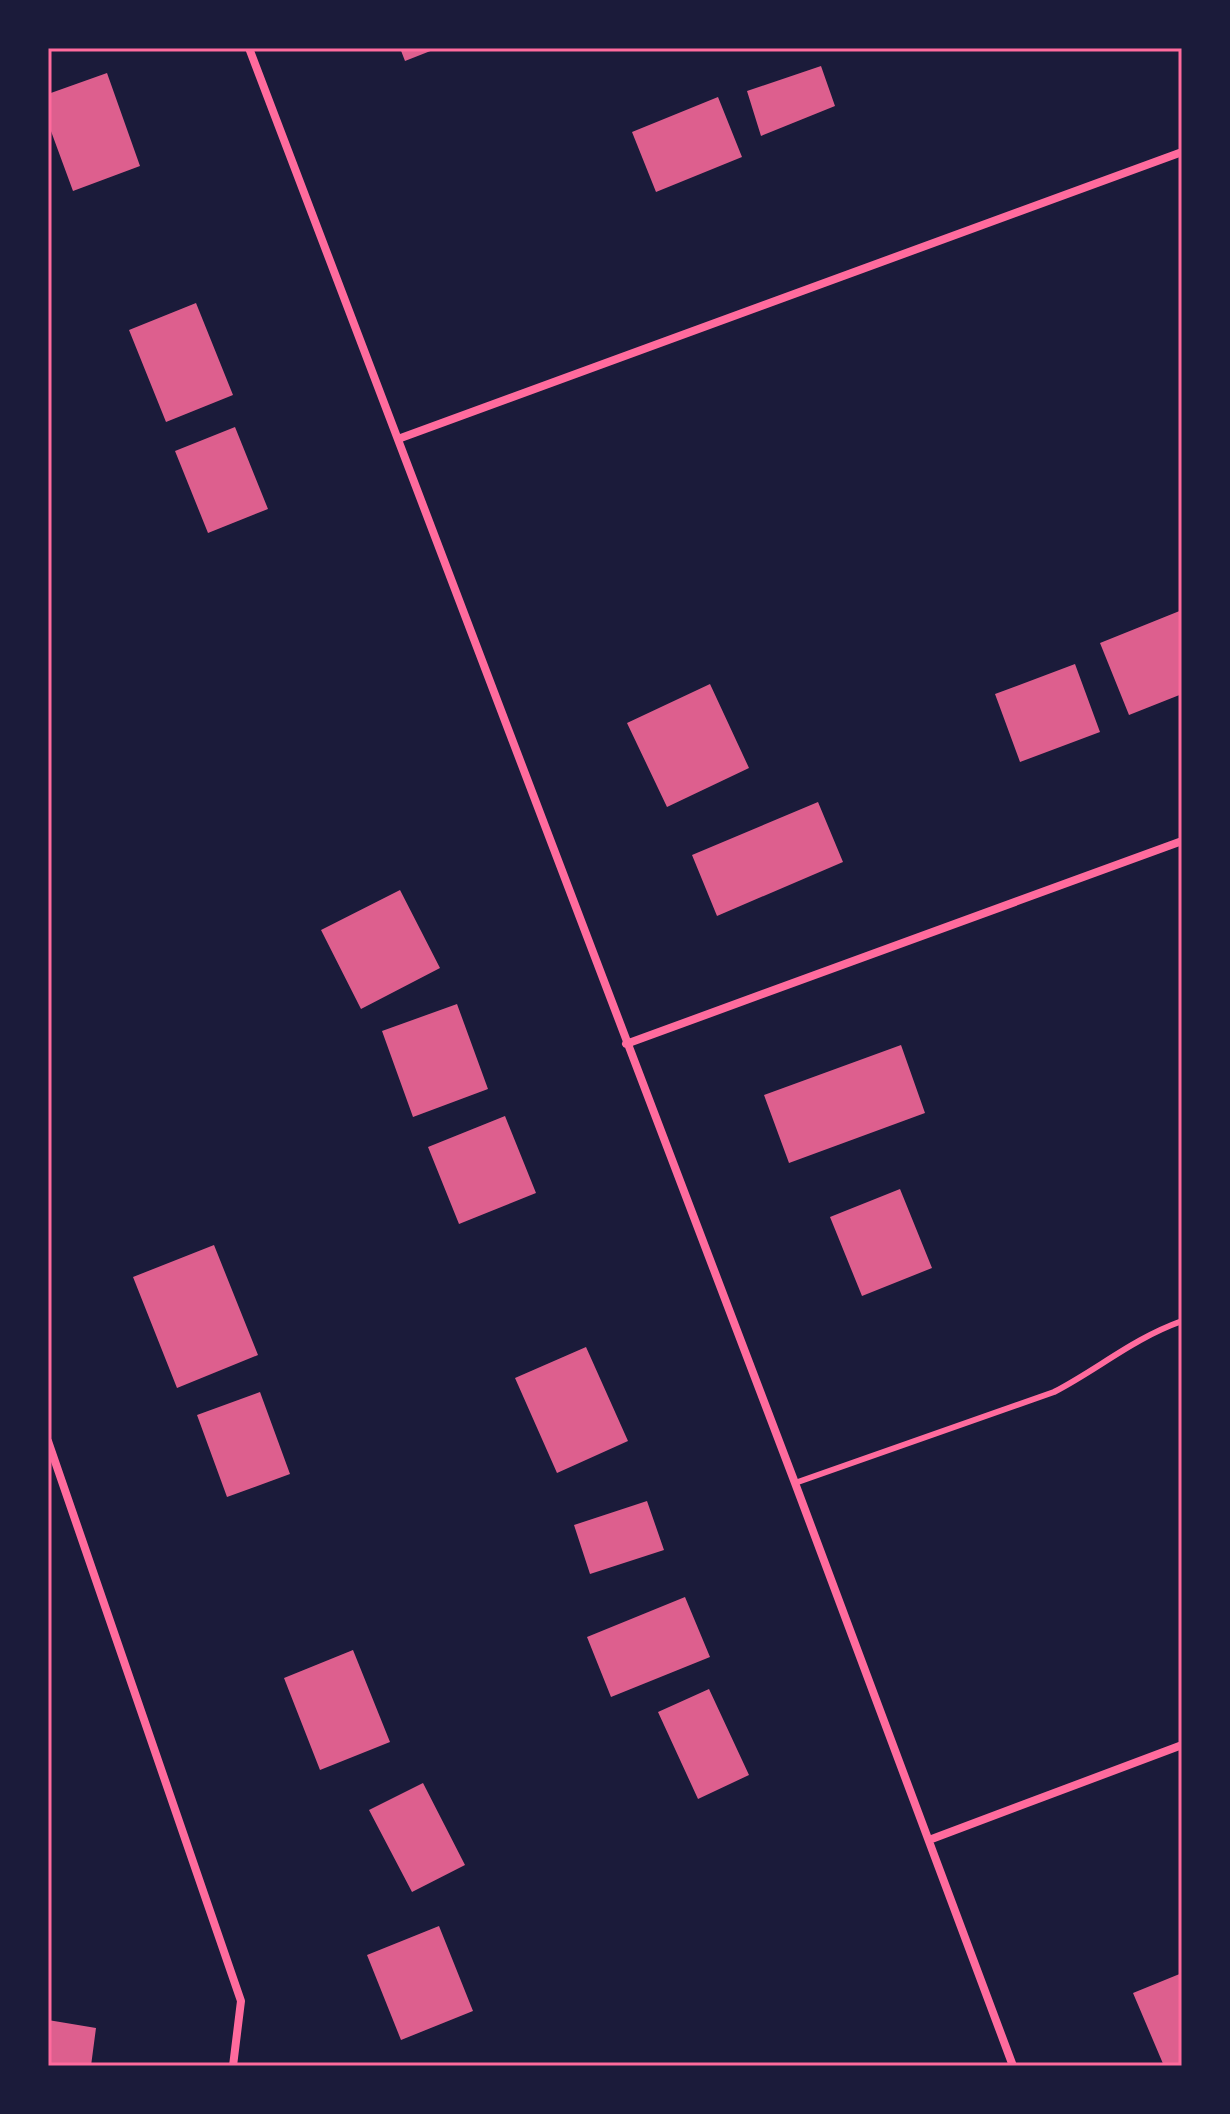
<svg xmlns="http://www.w3.org/2000/svg" width="1230" height="2114" font-family="'Noto Sans',sans-serif">
	<style>
		.building { fill: #dd5f8e }
		.lines { fill: none; stroke-linecap: round; stroke-linejoin: round }
		.service { stroke: #ff6b9d; stroke-width: 6 }
		.minor { stroke: #ff6b9d; stroke-width: 8 }
		.neatline { fill: none; stroke: #ff6b9d; stroke-width: 3 }
	</style>
	<rect width="100%" height="100%" fill="#1b1b3a"/>
	<path class="building" d="M400,48H438L405,61Z
		M821,66L835,106L761,136L747,91Z
		M107,73L140,166L73,191L48,123V94Z
		M718,97L742,157L656,192L632,132Z
		M196,303L233,395L166,422L129,330Z
		M235,427L268,509L208,533L175,451Z
		M1182,610V694L1129,715L1100,643Z
		M1075,664L1100,732L1020,762L995,694Z
		M710,684L749,768L667,807L627,723Z
		M818,802L843,862L717,916L692,855Z
		M400,890L440,968L361,1009L321,930Z
		M457,1004L488,1089L413,1117L382,1031Z
		M901,1045L925,1113L789,1163L764,1095Z
		M505,1116L536,1193L459,1224L428,1147Z
		M900,1189L932,1268L862,1296L830,1217Z
		M214,1245L258,1355L177,1388L133,1277Z
		M586,1347L628,1441L557,1473L515,1378Z
		M260,1392L290,1474L227,1497L197,1415Z
		M647,1501L664,1550L590,1574L574,1525Z
		M685,1597L710,1657L611,1697L587,1637Z
		M353,1650L390,1742L320,1770L284,1678Z
		M709,1689L749,1775L698,1799L658,1712Z
		M423,1783L465,1865L412,1892L369,1810Z
		M439,1926L473,2011L401,2040L367,1955Z
		M1182,1973V2066H1164L1133,1993Z
		M48,2020L96,2028L91,2066H48Z"/>
	<g class="lines">
		<path class="service" d="M795,1483L1054,1392C1100,1368 1132,1339 1182,1321"/>
		<path class="minor" d="M249,48L795,1483L1013,2066
			M398,439L1182,152
			M626,1044L1182,841
			M48,1441L241,2001L233,2066
			M929,1840L1182,1745"/>
	</g>
	<rect width="1230" height="2114" fill="none" stroke="#1b1b3a" stroke-width="100"/>
	<rect x="50" y="50" width="1130" height="2014" class="neatline"/>
</svg>
